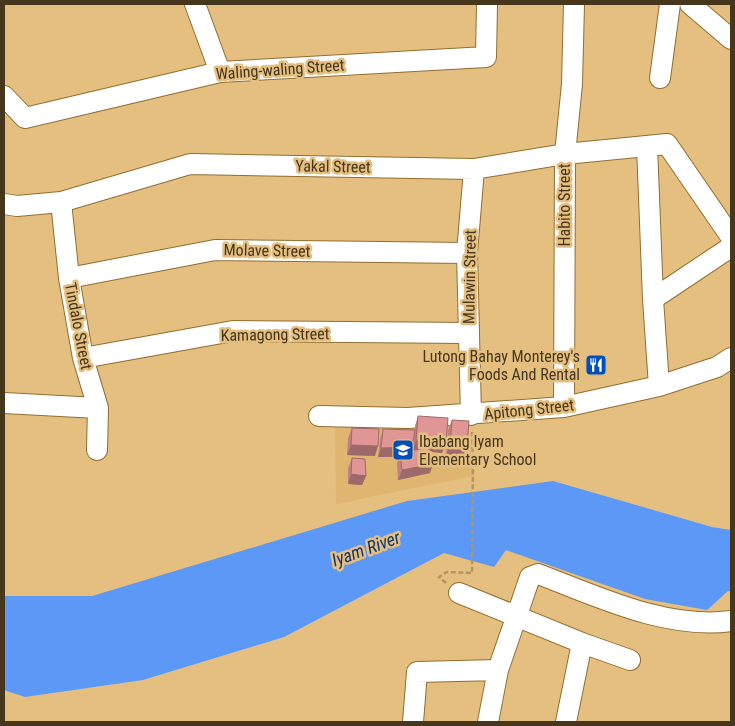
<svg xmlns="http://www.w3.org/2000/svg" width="735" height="726" font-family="'Roboto Condensed',sans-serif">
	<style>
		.built { fill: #dfb56f }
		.water { fill: #5c98f6 }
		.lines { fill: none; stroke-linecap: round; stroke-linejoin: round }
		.minor-casing { stroke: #916e30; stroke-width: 22 }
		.path { stroke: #b49561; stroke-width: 2.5; stroke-dasharray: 5 2.5; stroke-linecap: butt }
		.minor { stroke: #fff; stroke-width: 20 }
		.wall { fill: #c28181; fill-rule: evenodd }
		.shaded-wall { fill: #9e6969 }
		.building { fill: #e19696; stroke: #9e6969 }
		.labels { text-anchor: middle; stroke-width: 5; stroke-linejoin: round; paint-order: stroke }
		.street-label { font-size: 16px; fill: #45361c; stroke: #e5bf80 }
		.poi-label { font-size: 16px; fill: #45361c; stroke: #e5bf80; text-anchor: end }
		.water-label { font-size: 18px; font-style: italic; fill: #113671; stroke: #e5bf80 }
	</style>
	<rect width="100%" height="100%" fill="#e5bf80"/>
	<path class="built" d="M468,421L473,476L336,504L335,425Z"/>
	<path class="water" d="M553,481L712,527L731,530V591H728L707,610L645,599L506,550L494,567L444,553L284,637L143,680L25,697L4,690V596H92L407,501Z"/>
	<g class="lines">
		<g class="minor-casing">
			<path id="minor" d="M195,4L220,72
				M690,4L731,39
				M660,78L670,4
				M4,96L25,118L220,72L486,57L487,4
				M647,146L653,299L659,386
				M61,202L69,278L83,358L98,408L97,450
				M4,204L17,206L61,202L190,164L474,169L565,154L667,144L731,237
				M69,278L215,250L467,253
				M653,299L731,247
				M83,358L233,331L469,333
				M4,403L98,408
				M564,407L565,154L572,84L574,4
				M471,415L467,253L474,169
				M319,416L408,418L564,407L659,386L717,367L731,358
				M459,593L582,643L630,660
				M413,722L417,672L498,670
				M488,722L498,670L530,577L538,574C597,596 666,630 731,621
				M566,722L582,643"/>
		</g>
		<path class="path" d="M446,583L439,577L447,572L472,573L473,464L472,432"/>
		<use href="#minor" class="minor"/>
	</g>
	<path class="wall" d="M418,416L446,443L442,453L430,451V473L398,480L397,463L399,457H378L380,439L383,429L415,430V426ZM414,431L413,450H416L411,451Z
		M452,420L464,454L446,455L448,430Z
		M352,428L375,456L347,455L348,438Z
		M352,458L366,476L362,485L348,484V468Z"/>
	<path class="shaded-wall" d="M416,440L446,443L442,453L413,450Z
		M351,445L378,446L375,456L347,455Z
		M450,445H467L464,454L446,455Z
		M412,447L409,457L400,453L399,457H378L381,448Z
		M433,464L430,473L398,480L402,470Z
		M351,474L366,476L362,485L348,484Z"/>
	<path class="building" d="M418,416L448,418L446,443L416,440Z
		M452,420L469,421L467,445H450Z
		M352,428L379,429L378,446L351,445Z
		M383,429L415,430L412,447L381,448Z
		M429,447L433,464L402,470L400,453Z
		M352,458L365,459L366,476L351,474Z"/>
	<defs>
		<g id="restaurant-square" transform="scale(1.125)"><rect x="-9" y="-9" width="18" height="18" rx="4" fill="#004eb8" stroke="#e5bf80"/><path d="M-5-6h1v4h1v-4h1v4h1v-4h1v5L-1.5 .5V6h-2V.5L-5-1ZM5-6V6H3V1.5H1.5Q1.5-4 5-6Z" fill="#fff"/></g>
		<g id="school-square" transform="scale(1.125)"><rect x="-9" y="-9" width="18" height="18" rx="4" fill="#004eb8" stroke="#e5bf80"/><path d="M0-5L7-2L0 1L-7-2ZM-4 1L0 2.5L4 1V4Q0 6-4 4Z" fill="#fff"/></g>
	</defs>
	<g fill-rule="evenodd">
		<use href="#restaurant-square" x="596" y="365"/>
		<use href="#school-square" x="403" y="450"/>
	</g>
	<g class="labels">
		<g class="street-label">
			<text transform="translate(280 69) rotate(-4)" y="6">Waling-waling Street</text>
			<text transform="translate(333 166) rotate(1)" y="6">Yakal Street</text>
			<text transform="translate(564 205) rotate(-90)" y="6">Habito Street</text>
			<text transform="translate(267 250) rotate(1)" y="6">Molave Street</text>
			<text transform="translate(469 277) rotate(-89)" y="6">Mulawin Street</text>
			<text transform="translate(79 326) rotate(79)" y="6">Tindalo Street</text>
			<text transform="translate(275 334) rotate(-1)" y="6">Kamagong Street</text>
			<text transform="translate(529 409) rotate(-6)" y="6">Apitong Street</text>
		</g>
		<g class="poi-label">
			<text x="580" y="362">Lutong Bahay Monterey's<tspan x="580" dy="18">Foods And Rental</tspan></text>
			<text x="419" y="447" text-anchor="start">Ibabang Iyam<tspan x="419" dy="18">Elementary School</tspan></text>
		</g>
		<g class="water-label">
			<text transform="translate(366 549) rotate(-20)" y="6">Iyam River</text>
		</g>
	</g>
	<rect width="735" height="726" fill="none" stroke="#45361c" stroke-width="10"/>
</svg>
